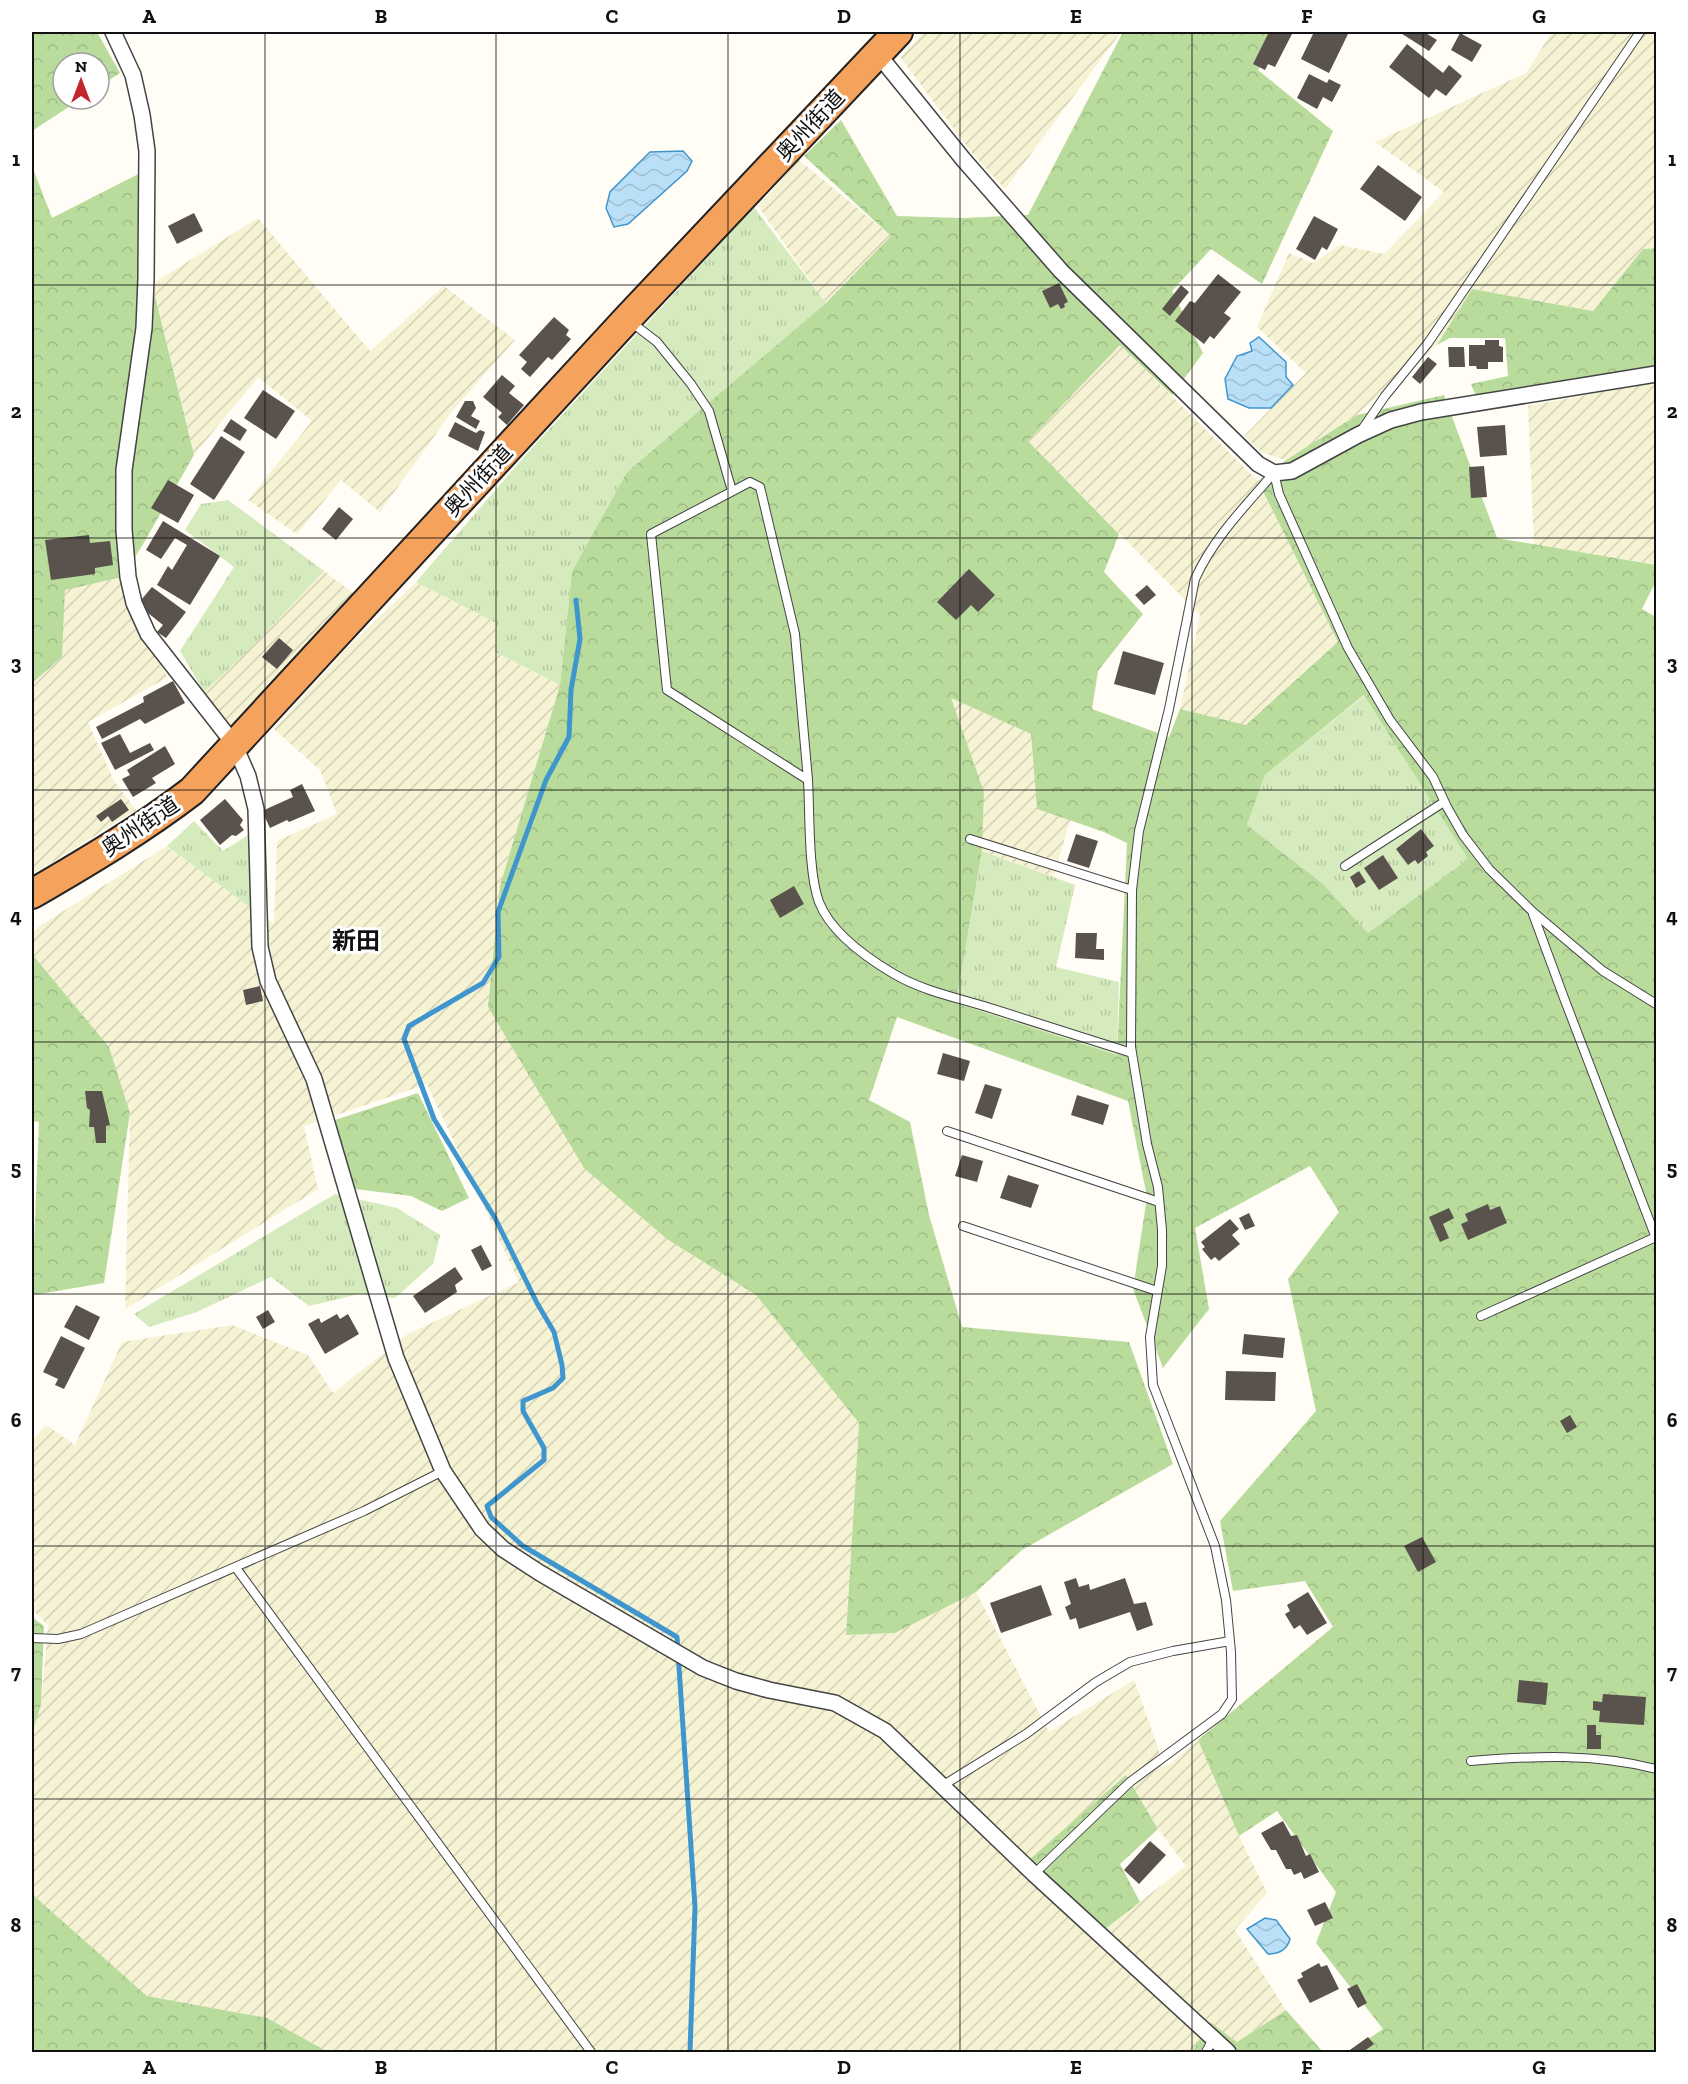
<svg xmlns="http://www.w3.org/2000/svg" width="1688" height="2084" font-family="'Zilla Slab','Noto Sans JP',serif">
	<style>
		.farmland { fill: url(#farmland-furrows); fill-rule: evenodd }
		.grass { fill: url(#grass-tufts) }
		.forest { fill: url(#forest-crowns); fill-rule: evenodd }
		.water { fill: url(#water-waves); stroke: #3f96cf; stroke-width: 1.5 }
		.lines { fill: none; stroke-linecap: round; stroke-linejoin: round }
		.stream { stroke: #3f96cf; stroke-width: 5 }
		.building { fill: #5a524d }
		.lane-casing { stroke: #444; stroke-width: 10 }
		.street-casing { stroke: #444; stroke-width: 18 }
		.highway-casing { stroke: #222; stroke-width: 32 }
		.lane { stroke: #fff; stroke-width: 8 }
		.street { stroke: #fff; stroke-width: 15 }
		.highway { stroke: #f5a25d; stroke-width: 28 }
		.grid { fill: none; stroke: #111; stroke-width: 1.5; stroke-opacity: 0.55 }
		.labels { text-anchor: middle; stroke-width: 6; stroke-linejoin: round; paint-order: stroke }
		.street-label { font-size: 22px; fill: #111; stroke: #fff }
		.neighbourhood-label { font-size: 24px; font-weight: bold; fill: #111; stroke: #fff }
		.neatline { fill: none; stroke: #111; stroke-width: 2 }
		.grid-label { font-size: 20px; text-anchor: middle; font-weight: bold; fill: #111 }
	</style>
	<defs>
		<pattern id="farmland-furrows" width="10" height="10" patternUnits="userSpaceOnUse" patternTransform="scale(1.5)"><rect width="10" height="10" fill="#f6f3d4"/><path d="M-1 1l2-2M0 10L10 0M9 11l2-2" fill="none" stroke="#d2cfb5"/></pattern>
		<pattern id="grass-tufts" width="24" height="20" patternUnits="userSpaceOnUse" patternTransform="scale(1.5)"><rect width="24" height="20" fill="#d5ebbd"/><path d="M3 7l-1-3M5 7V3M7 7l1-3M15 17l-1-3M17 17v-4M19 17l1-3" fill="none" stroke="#b6c8a1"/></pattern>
		<pattern id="forest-crowns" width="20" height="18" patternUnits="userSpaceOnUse" patternTransform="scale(1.5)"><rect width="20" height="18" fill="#b9dc9c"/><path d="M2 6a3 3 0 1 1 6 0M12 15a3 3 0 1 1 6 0" fill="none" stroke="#9ebc85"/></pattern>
		<pattern id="water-waves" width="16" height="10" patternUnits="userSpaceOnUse" patternTransform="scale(1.5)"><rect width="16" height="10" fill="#b9e0f7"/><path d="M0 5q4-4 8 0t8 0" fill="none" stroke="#9ebfd3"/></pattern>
	</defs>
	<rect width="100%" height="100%" fill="#fffdf5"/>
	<path class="farmland" d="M924,32H1121L1005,189L973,154L900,57Z
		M1552,32H1656V248L1643,249L1593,311L1472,289L1437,345L1357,415L1286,460L1263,453L1244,436L1306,373L1257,327L1289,253L1313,263L1340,245L1384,254L1444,192L1375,142L1526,73Z
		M799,160L891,236L826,303L758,206Z
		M258,218L370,351L444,286L515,340L453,410L380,512L341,480L297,534L248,500L312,421L258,377L194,455L152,284Z
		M1120,345L1258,481L1338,642L1246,725L1180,709L1200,615L1028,441Z
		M1656,382V565L1534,545L1528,406Z
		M324,571L353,593L232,728L204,692Z
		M122,577L131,615L168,677L88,722L114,781L136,810L32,875V683L62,657L65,589Z
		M416,582L496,623L495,652L560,685L500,886L489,1007L667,1239L756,1295L859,1423L846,1635L895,1633L976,1592L1049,1732L1134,1680L1165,1768L1198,1740L1239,1836L1267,1893L1235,1930L1286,2010L1237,2042L1210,2023L1192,2052H328L267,2018L147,1996L32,1894V1734L41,1705L48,1625L32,1610V1441L46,1425L75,1445L122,1342L232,1325L308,1355L333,1393L408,1334L519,1282L427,1084L304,1126L318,1189L125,1309L130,1113L109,1047L32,954V935L38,927L167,846L274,924L277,841L337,814L320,770L274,729L349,646ZM1126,1775L1158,1829L1186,1866L1105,1929Z
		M950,698L1031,734L1037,809L1070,820L1054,877L982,851L984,792Z"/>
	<path class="grass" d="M754,207L826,303L627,472L572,571L560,685L495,652L496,623L416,582L530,450Z
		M228,500L324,571L250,649L204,692L180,651L234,567L185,530L201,504Z
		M1365,695L1468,859L1368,933L1322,883L1247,825L1265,775Z
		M194,821L223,851L248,835L251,908L167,846Z
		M982,851L1075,885L1056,967L1119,982L1117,1055L956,1003Z
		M335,1194L397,1208L440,1235L433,1264L395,1298L359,1294L309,1306L271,1277L197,1312L149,1327L134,1314Z"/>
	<path class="forest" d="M32,32H97L120,73L99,87V63H63V99H81L32,131Z
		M1123,32H1282L1258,70L1333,131L1262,284L1211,249L1172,291L1203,353L1172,395L1120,345L1028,441L1119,534L1104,572L1143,614L1098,671L1092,709L1169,737L1180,709L1246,725L1338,642L1258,481L1286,460L1357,415L1444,395L1497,538L1656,565V581L1642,609L1656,617V2052H1349L1383,2029L1316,1943L1336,1892L1277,1811L1239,1836L1198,1740L1333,1627L1305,1581L1233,1591L1220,1521L1316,1411L1288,1279L1339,1212L1310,1166L1195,1228L1209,1309L1163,1368L1133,1289L1147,1197L1128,1101L897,1017L869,1100L910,1122L929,1215L962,1327L1129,1342L1173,1464L1022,1550L976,1592L895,1633L846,1635L859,1423L756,1295L667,1239L584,1168L488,1007L500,886L560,685L572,571L627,472L826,303L891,236L804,156L841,120L897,216L962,218L1028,215ZM1364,695L1468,859L1368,933L1322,883L1247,825L1265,775ZM951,698L1031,734L1037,809L1104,832L1127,843L1117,1055L956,1003L982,851L984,792Z
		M156,165L152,284L194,455L142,546L122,577L65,590L62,657L32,683V166L52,218Z
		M1656,248V369L1476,396L1471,384L1508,376L1505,338H1450L1437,345L1472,289L1593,311L1643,249Z
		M32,954L109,1047L130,1113L104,1283L39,1294H32L39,1122L32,1121Z
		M418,1093L469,1198L442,1211L411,1196L355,1189L335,1120Z
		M32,1617L44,1626L41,1705L32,1734Z
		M1126,1775L1158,1829L1120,1864L1140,1902L1105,1929L1030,1859Z
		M32,1894L147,1996L267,2018L328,2052H32Z
		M1286,2010L1323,2052H1192L1210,2022L1237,2042Z"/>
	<path class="water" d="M683,151L692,161L687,171L628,224L614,227L606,208L610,192L650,152Z
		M1259,337L1286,362V377L1293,385L1271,408H1249L1228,399L1225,379L1237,356L1252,351L1250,343Z
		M1265,1918L1276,1920L1290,1939C1287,1950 1279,1954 1268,1954L1247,1929Z"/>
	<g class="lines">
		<path class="stream" d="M576,600L580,639L571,690L569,737L546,780L498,912L499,957L483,983L409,1026L404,1039L434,1119L495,1218L537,1303L554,1332L562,1365L563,1378L553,1388L523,1401V1411L544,1448V1460L487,1506L491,1517L523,1546L677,1637L695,1907L690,2052"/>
	</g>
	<path class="building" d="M1269,32H1293L1275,67L1268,64L1265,70L1253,64Z
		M1314,32H1349L1329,73L1301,59Z
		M1399,32H1424L1437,40L1429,51Z
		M1460,33L1482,45L1472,62L1451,50Z
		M1407,44L1443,73L1449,65L1462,76L1446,96L1436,89L1429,98L1389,67Z
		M1309,74L1327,83L1329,79L1341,85L1332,102L1323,97L1317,109L1297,98Z
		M1378,165L1422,197L1405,221L1360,189Z
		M194,213L203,231L177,244L168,226Z
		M1314,216L1338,229L1327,250L1322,247L1315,260L1296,249Z
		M1218,274L1241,292L1224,313L1231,318L1214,339L1210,336L1204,344L1175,321L1190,301L1195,303Z
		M1059,283L1068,302L1064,304L1065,307L1061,309L1058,304L1050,308L1042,291Z
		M1181,285L1189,292L1170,316L1162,309Z
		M554,317L569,330L566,335L571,339L552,360L548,357L530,377L521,369L527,362L519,355Z
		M1485,340H1499V346L1503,347V362H1488V369H1477L1476,366H1469V345H1485Z
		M1448,347H1464L1465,367H1449Z
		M1428,357L1437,364L1420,384L1412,377Z
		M502,375L515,386L509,393L524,405L507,425L498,417L502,413L483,397Z
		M263,390L295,411L276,439L244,418Z
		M465,401H473L476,408L471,416L480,421L476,429L456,417Z
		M231,419L247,430L240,441L223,431Z
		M455,422L476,433L480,430L485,432L478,451L448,436Z
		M1505,425L1507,455L1480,457L1477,427Z
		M221,436L245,452L214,500L190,484Z
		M1484,466L1487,497L1471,498L1469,467Z
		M168,480L194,495L178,523L151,508Z
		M339,507L353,519L336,540L322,529Z
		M163,521L220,556L190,605L157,585L168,566L172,570L187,545L175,538L161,559L146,550Z
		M89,535L90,543L110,541L113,565L95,568V574L51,580L45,540Z
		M969,569L995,595L978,612L971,605L956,620L937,602Z
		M1147,585L1156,595L1144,605L1135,595Z
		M152,587L186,612L166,638L157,632L163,625L148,613L141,600Z
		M279,638L293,650L277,669L262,657Z
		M1123,651L1164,663L1155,695L1114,684Z
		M173,681L185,703L145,724L140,719L102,739L96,727L144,702L143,697Z
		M120,734L130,753L150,743L154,750L115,770L101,743Z
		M165,746L175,764L152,778L156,783L133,797L122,779L130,775L127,770Z
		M302,784L315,811L289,822L287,820L270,828L262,811L293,797L290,790Z
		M121,799L129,810L112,822L108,816L101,822L96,816Z
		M225,799L243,820L240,825L244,830L236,836L232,835L220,845L200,820Z
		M1421,829L1434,846L1426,852L1428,856L1418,864L1415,860L1408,865L1396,849Z
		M1076,834L1098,841L1089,868L1067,861Z
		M1383,855L1398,878L1379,890L1364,868Z
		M1359,871L1366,882L1356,888L1350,877Z
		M794,886L804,904L780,918L770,900Z
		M1076,933H1097L1096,949H1104V960L1075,958Z
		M260,986L263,1001L246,1005L243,990Z
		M943,1053L970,1061L964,1081L937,1074Z
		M985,1084L1002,1089L992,1119L975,1113Z
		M85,1091H102L110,1125L106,1126V1143H96L94,1127H89L90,1110L87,1108Z
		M1077,1095L1109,1105L1103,1125L1071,1115Z
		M962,1155L983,1161L977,1182L955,1176Z
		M1008,1175L1039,1185L1031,1208L1000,1198Z
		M1488,1204L1490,1210L1500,1206L1507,1223L1468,1240L1461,1224L1468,1221L1465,1214Z
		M1449,1208L1454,1218L1443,1224L1449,1238L1440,1242L1429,1217Z
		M1249,1213L1255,1226L1245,1230L1239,1218Z
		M1230,1219L1239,1229L1232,1235L1240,1244L1219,1261L1215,1257L1211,1260L1202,1249L1205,1247L1201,1242Z
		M481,1245L492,1266L482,1271L471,1250Z
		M455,1267L463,1279L455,1285L457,1292L425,1313L413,1296Z
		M76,1305L100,1317L89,1340L64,1327Z
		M268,1310L275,1322L263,1329L256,1317Z
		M337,1314L340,1319L348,1314L359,1334L325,1354L308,1324L319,1318L321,1323Z
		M1244,1334L1285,1338L1283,1358L1242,1354Z
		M61,1336L85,1348L64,1389L55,1385L58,1379L43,1372Z
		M1226,1371L1276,1372L1275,1401L1225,1400Z
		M1570,1415L1577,1427L1567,1433L1560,1421Z
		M1422,1537L1436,1562L1418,1572L1404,1546Z
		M1076,1578L1079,1587L1089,1584L1090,1590L1125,1578L1134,1604L1146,1602L1153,1625L1137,1631L1130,1612L1079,1629L1076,1618L1070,1620L1065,1607L1071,1604L1064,1582Z
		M1041,1585L1052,1615L1001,1633L990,1603Z
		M1308,1592L1327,1623L1307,1635L1300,1625L1294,1629L1285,1614L1290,1611L1287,1605Z
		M1519,1680L1548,1683L1546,1705L1517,1702Z
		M1603,1694L1646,1697L1644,1725L1599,1722L1600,1711L1593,1710V1701L1602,1702Z
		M1587,1725H1596V1735H1601V1749H1587Z
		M1283,1821L1291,1836L1297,1835L1306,1856L1310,1854L1319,1872L1304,1879L1301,1872L1294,1875L1291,1869H1286L1276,1850H1271L1261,1833Z
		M1150,1841L1166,1855L1139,1884L1124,1870Z
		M1325,1902L1333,1918L1315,1926L1307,1910Z
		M1319,1963L1321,1967L1327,1965L1339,1989L1310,2003L1297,1980L1303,1977L1301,1973Z
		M1357,1984L1367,2003L1358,2008L1347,1989Z
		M1368,2037L1374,2044L1363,2052H1347Z"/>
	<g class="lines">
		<g class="lane-casing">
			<path id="lane" d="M631,322L657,342L691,384L709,411L732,491
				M1361,431L1385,396L1428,343L1640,32
				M1274,473L1279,494L1348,648L1390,720L1433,777L1447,807L1463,835L1489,869L1533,912L1603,971L1656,1004
				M750,482L760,487L795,634L808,780L667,690L651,534Z
				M808,780C810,814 808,872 819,902C831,933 867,958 894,974C921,990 954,997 984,1006C1033,1022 1083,1037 1132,1053
				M970,839L1132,890
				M1345,866L1444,802
				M1533,914L1564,998L1656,1238
				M947,1131L1159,1202
				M963,1226L1157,1291
				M1481,1316L1656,1237
				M236,1568L591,2052
				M32,1638L58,1639L81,1634L364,1511L443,1471
				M1471,1761C1533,1756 1595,1753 1656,1769
				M942,1786L1026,1734L1096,1682L1130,1662L1173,1651L1230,1641
				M1034,1874L1130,1782L1222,1714L1232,1699L1231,1652L1226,1600L1215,1546L1153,1385L1150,1337L1162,1266V1230L1158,1187L1147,1144L1131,1047L1132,890L1139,831L1169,709L1195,579C1213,539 1245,506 1274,473
				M1206,2052L1213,2039"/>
		</g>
		<g class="street-casing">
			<path id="street" d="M113,32L133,75L142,115L147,151L146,279L144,328L124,470V530L128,577L134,603L148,634L234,744L248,776L256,809L260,947L268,981L314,1079L396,1358L443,1471L482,1529L503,1549L540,1573L703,1668L736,1681L769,1690L835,1703L885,1731L1034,1874L1228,2052
				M877,53L963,159L1061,271L1258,464L1274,473L1292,471L1358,435L1391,420L1421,412L1656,374"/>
		</g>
		<g class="highway-casing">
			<path id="highway" d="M32,894C87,862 141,830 192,791L627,319L898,32"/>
		</g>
		<use href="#lane" class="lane"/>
		<use href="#street" class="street"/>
		<use href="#highway" class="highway"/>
	</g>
	<path class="grid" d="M265,32V2052M496,32V2052M728,32V2052M960,32V2052M1192,32V2052M1423,32V2052M32,285H1656M32,538H1656M32,790H1656M32,1042H1656M32,1294H1656M32,1546H1656M32,1799H1656"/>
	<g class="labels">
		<g class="street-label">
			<text transform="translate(810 125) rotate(-47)" y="8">奥州街道</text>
			<text transform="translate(478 480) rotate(-47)" y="8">奥州街道</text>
			<text transform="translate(140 826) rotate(-34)" y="8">奥州街道</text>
		</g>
		<g class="neighbourhood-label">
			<text x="356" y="949">新田</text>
		</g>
	</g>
	<rect width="1688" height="2084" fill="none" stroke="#ffffff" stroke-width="66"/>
	<g transform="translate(81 81)"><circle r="28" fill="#ffffff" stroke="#a0a0a0" stroke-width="1.5"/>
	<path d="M0-4.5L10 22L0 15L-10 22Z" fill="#c4262e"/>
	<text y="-9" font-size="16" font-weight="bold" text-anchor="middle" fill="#111111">N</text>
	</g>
	<rect x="33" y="33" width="1622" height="2018" class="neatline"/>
	<g class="grid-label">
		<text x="149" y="23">A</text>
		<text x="381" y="23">B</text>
		<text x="612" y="23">C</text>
		<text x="844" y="23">D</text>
		<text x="1076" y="23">E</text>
		<text x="1307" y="23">F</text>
		<text x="1539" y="23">G</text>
		<text x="16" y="166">1</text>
		<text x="1672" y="166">1</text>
		<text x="16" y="418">2</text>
		<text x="1672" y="418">2</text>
		<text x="16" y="670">3</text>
		<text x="1672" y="670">3</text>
		<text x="16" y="923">4</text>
		<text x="1672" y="923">4</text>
		<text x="16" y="1175">5</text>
		<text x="1672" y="1175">5</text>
		<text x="16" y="1427">6</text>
		<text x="1672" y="1427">6</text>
		<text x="16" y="1679">7</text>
		<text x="1672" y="1679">7</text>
		<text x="16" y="1932">8</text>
		<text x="1672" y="1932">8</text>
		<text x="149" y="2074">A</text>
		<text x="381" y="2074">B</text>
		<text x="612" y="2074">C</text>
		<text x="844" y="2074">D</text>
		<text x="1076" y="2074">E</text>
		<text x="1307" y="2074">F</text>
		<text x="1539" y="2074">G</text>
	</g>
</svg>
